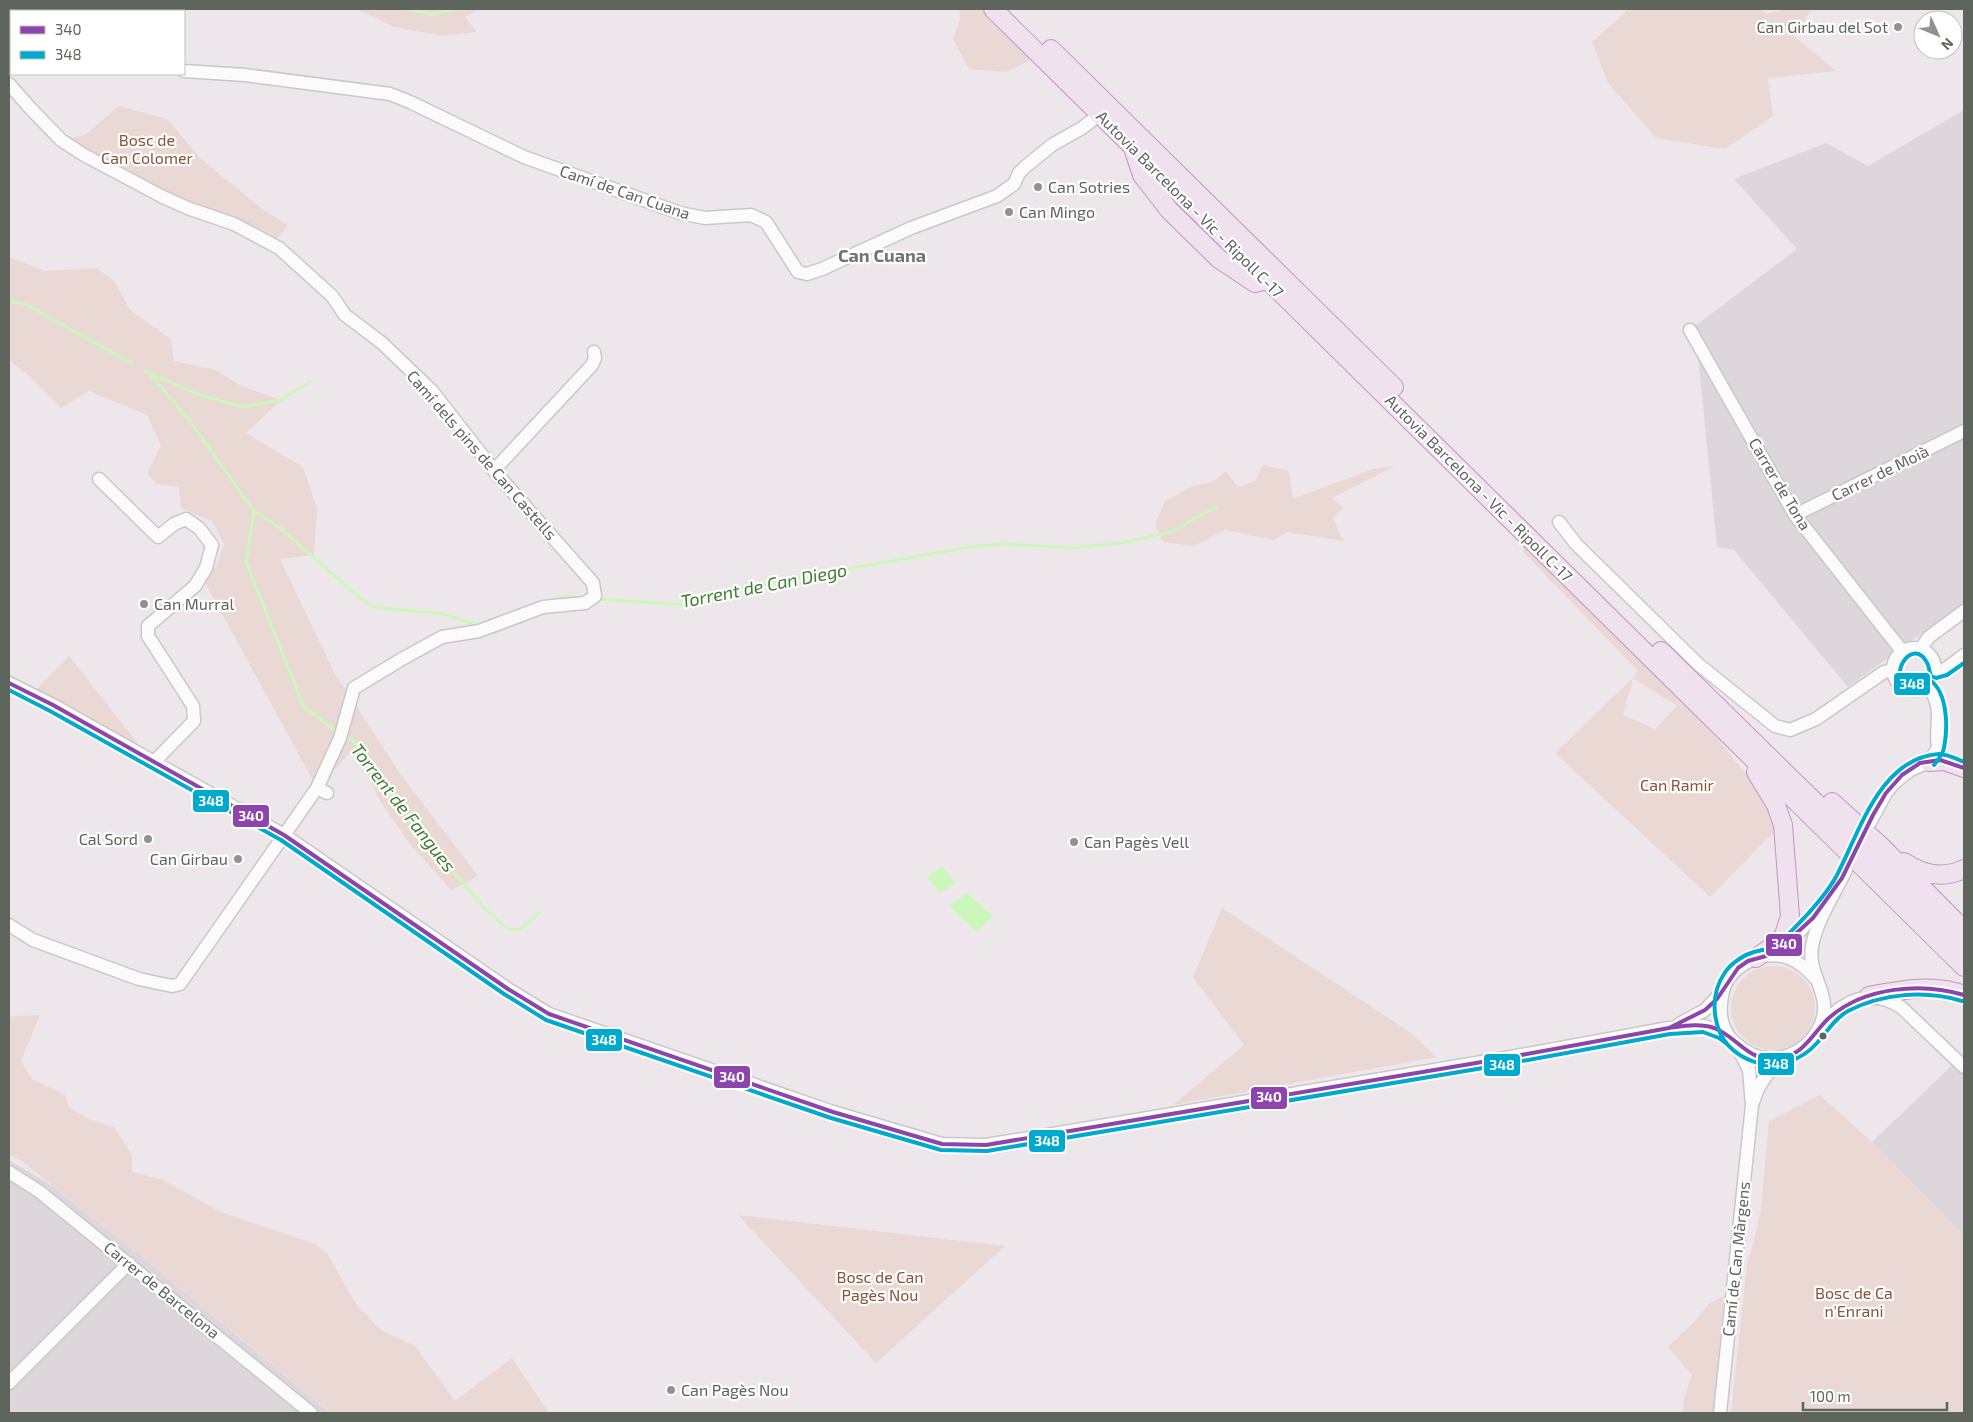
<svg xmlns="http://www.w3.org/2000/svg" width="1973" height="1422" font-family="'Exo 2',sans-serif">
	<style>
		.industrial { fill: #ddd7dc }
		.green { fill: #ead8d4; fill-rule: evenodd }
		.water { fill: #cbf8ba }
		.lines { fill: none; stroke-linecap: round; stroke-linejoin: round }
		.stream { stroke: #cbf8ba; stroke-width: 3 }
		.minor-casing { stroke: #c8c8c8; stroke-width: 15 }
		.highway-casing { stroke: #c593c5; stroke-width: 20 }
		.minor { stroke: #fcfbfc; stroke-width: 12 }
		.highway { stroke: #f0e1ef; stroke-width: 18 }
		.bus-1-casing { stroke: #fff; stroke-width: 8 }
		.bus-2-casing { stroke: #fff; stroke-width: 8 }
		.bus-1 { stroke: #8e44ad; stroke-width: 4 }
		.bus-2 { stroke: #00a9ce; stroke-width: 4 }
		.poi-dot { fill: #90928e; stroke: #fff; stroke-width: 2 }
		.bus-dot { fill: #5e655c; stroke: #fff; stroke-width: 2 }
		.labels { text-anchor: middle; stroke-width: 4.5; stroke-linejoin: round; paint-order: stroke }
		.poi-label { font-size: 16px; fill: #5e655c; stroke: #fff; text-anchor: start }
		.park-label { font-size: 16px; fill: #8b5336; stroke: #fff }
		.street-label { font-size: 16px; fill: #5e655c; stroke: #fff }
		.neighbourhood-label { font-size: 18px; font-weight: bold; fill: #6f776d; stroke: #fff }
		.water-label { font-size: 18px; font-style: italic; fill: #3f7d30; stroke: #fff }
		.line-badge { stroke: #fff; stroke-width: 2 }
		.badge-label { font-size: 14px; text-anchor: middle; font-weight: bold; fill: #fff }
	</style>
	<rect width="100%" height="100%" fill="#ede7ec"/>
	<path class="industrial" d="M1964,110V603L1848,687L1734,550L1717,547L1695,326L1797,249L1734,179L1826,143L1868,166Z
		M1964,1054V1236L1872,1142Z
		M9,1160L51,1185L145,1259L330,1413H9Z"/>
	<path class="green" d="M326,9H479L465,17L477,32L442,36L394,27L356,9Z
		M959,9H984L1034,58L1007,72L969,69L953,39L960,19Z
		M1625,9H1761L1766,14L1785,9H1811L1802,25L1788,31L1836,71L1768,78L1773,116L1725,149L1656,138L1608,83L1592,42L1625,13Z
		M119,106L167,119L200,158L261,208L288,226L272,244L61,140L85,135Z
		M9,257L45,271L97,268L115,282L130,310L171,339L174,361L216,370L241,386L281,400L246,433L303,467L317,509L314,555L280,559L334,672L399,772L478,876L451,890L409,843L378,798L365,767L350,753L317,788L203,579L217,565L224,544L212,521L181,508L179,487L157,484L147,473L161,446L147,415L89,391L61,408L27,374L9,360Z
		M1263,465L1289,471L1293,499L1373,469L1395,466L1332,498L1343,508L1333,518L1343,541L1287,532L1274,540L1225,530L1194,546L1163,542L1155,524L1165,501L1191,487L1214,481L1226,471L1238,487L1255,481Z
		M1524,542L1684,698L1768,801L1777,829L1710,897L1555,753L1633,678L1638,671L1523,552ZM1633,678L1677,706L1655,729L1623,715Z
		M69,656L143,750L34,692Z
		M1222,908L1408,1031L1437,1057L1173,1105L1244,1045L1193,977Z
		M1731 1008a42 42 0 1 1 84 0a42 42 0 1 1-84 0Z
		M40,1015L21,1061L32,1079L65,1095L69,1107L90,1120L114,1127L132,1155V1172L163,1180L221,1212L315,1244L327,1253L356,1304L381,1330L415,1346L455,1401L512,1358L549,1413H331L156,1268L23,1162L9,1155V1018L13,1016Z
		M1820,1095L1872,1142L1964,1236V1413H1731L1747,1264L1755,1237L1761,1208L1769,1121Z
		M738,1215L1005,1246L876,1363Z
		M1724,1296L1714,1413H1683L1684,1398L1692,1375L1668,1347L1695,1321L1710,1303Z"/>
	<path class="water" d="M942,866L956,883L940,893L927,877Z
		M967,893L993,916L977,932L949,906Z"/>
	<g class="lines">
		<path class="stream" d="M408,9L431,14L457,9
			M9,301L25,304L133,364
			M145,371L150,374L189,420L254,511L246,562L303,705L339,734
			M152,374L197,394L243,407L281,400L310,382
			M254,511L279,527L361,599L377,608L440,613L478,625L480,624
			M597,599L685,605L710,601L739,588L976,546L1004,544L1070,548L1121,543L1171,532L1216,507
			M548,601L564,596L581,598
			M491,620L529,606
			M344,737L352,740L377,771L401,809L484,908L506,928L520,930L539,913"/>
		<g class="minor-casing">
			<path id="minor" d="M9,49H11
				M184,71L245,75L390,94L410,102L524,157L680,213L705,218L751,215L766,222L798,272L807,274L822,269L911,228L997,196L1014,184L1019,173L1025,167L1052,145L1082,128L1100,114
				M9,84L31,109L61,140L84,155L163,197L190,209L234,224L279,248L332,296L345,315L382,343L432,391L496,473L593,583L595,596L585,603L543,607L479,631L442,637L402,659L354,688L340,738L317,788
				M1690,330L1795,515L1902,651
				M496,473L498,466L592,365L595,358L594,352
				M99,479L158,537L174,524L186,519L199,528L212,545L206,568L195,586L148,626V636L193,706L194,721L154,762
				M1795,515L1964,431
				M1559,522L1576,544L1698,664L1775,726L1790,730L1816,719L1884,672L1893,670
				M1893 669a21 21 0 1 1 42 0a21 21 0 1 1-42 0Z
				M1921,648L1929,637L1964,611
				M1936,672L1944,670L1964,655
				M9,683L53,705L284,835L508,989L549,1014L833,1112L942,1144L986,1145L1494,1060L1669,1028L1704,1026L1722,1032L1731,1039
				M1928,686C1948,713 1930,733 1941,755
				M1869,824L1886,793L1893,784L1910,770L1929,762L1938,748
				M9,925L33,940L139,979L172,986L180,984L317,788L327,793
				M1780,948L1800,931L1822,906
				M1816,979C1808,970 1801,963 1789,958C1762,948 1726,967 1722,996C1719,1012 1721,1030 1734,1042C1747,1054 1764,1062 1782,1057C1809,1051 1831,1023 1822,994C1817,977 1809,965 1812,946C1817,920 1834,894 1846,870
				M1679,1024L1705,1010L1722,992
				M1821,1027C1843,1000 1870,987 1901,1007L1964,1067
				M1754,1100C1759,1081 1770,1068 1787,1058
				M9,1172L40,1192L311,1413
				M9,1383L129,1263
				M1720,1413L1752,1105L1749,1070L1738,1048"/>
		</g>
		<g class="highway-casing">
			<path id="highway" d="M993,9L1964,967
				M1051,49L1394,387
				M1134,151L1142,175L1169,210L1219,259L1255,283L1267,280
				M1661,651L1964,948
				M1929,762L1944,761L1964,768
				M1832,802L1883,848L1964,930
				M1904,862C1923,875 1943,879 1964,869
				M1756,958L1778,942L1784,935L1790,916L1783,825L1776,805L1756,772
				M1869,996C1900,990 1934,983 1964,995"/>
		</g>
		<use href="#minor" class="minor"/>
		<use href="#highway" class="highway"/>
		<g class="bus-1-casing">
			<path id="bus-1" d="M9,683L53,705L284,835L508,989L549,1014L833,1112L942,1144L986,1145L1494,1060L1669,1028L1705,1010L1717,999L1738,968L1748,961L1766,956L1778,950L1813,918L1842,878L1873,815L1886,793L1902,775L1920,763L1940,760L1964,768
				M1669,1028C1684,1026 1700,1023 1714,1028C1740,1038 1748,1064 1781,1058C1805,1054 1814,1031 1830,1017C1865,987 1921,982 1964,995"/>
		</g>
		<g class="bus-2-casing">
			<path id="bus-2" d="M9,690L50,711L281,840L504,994L546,1020L831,1118L941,1150L987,1151L1495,1066L1670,1034L1703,1032L1719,1038L1727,1044
				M1934,765C1938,760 1943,754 1944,748C1948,728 1948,693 1930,680C1922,680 1915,687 1907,683C1888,674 1913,638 1926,661C1929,665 1929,671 1931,676L1936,678L1947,675L1964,663
				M1962,1001C1925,990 1883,993 1848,1011C1835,1018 1827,1032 1817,1043C1801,1061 1775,1070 1752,1061C1739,1056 1728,1048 1721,1035C1712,1016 1712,992 1724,974C1730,964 1743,955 1754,952C1760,950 1766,950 1772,947C1785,939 1795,927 1805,917C1817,904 1829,890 1837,875C1860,831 1880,758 1939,754C1947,754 1957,759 1964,762"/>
		</g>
		<use href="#bus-1" class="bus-1"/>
		<use href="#bus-2" class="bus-2"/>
	</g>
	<g class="poi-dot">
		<circle cx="1898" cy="27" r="5"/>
		<circle cx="1038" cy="187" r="5"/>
		<circle cx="1009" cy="212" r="5"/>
		<circle cx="144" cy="604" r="5"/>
		<circle cx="148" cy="839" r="5"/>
		<circle cx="1074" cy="842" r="5"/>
		<circle cx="238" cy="859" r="5"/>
		<circle cx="671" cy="1390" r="5"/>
	</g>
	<circle class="bus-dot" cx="1823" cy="1036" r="4.5"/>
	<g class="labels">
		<g class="poi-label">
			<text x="1888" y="33" text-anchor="end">Can Girbau del Sot</text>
			<text x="1048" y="193">Can Sotries</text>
			<text x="1019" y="218">Can Mingo</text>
			<text x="154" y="610">Can Murral</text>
			<text x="138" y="845" text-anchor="end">Cal Sord</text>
			<text x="1084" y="848">Can Pagès Vell</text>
			<text x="228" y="865" text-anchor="end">Can Girbau</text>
			<text x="681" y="1396">Can Pagès Nou</text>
		</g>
		<g class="park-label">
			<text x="147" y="146">Bosc de<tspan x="147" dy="18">Can Colomer</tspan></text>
			<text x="1677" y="791">Can Ramir</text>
			<text x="880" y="1283">Bosc de Can<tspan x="880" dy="18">Pagès Nou</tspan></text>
			<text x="1854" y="1299">Bosc de Ca<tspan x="1854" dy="18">n'Enrani</tspan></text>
		</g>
		<g class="street-label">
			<text transform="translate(625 192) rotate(19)" y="6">Camí de Can Cuana</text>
			<text transform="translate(1190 204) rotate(45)" y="6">Autovia Barcelona - Vic - Ripoll C-17</text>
			<text transform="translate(482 455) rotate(49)" y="6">Camí dels pins de Can Castells</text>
			<text transform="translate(1880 473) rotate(-26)" y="6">Carrer de Moià</text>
			<text transform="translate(1780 484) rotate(59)" y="6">Carrer de Tona</text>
			<text transform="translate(1479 488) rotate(45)" y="6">Autovia Barcelona - Vic - Ripoll C-17</text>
			<text transform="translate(1736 1259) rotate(-84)" y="6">Camí de Can Màrgens</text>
			<text transform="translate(162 1290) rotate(39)" y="6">Carrer de Barcelona</text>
		</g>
		<g class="neighbourhood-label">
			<text x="882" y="262">Can Cuana</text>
		</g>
		<g class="water-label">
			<text transform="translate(764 586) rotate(-11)" y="6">Torrent de Can Diego</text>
			<text transform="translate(403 808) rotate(52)" y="6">Torrent de Fangues</text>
		</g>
	</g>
	<g class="line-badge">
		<rect x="1893" y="672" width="38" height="24" rx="5" fill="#00a9ce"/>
		<rect x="192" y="789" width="38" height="24" rx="5" fill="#00a9ce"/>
		<rect x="232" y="804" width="38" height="24" rx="5" fill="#8e44ad"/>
		<rect x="1765" y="933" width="38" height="24" rx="5" fill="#8e44ad"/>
		<rect x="585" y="1028" width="38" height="24" rx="5" fill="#00a9ce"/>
		<rect x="1757" y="1052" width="38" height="24" rx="5" fill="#00a9ce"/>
		<rect x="1483" y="1053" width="38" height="24" rx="5" fill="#00a9ce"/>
		<rect x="713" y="1065" width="38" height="24" rx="5" fill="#8e44ad"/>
		<rect x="1250" y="1086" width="38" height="24" rx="5" fill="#8e44ad"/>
		<rect x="1028" y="1129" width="38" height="24" rx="5" fill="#00a9ce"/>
	</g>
	<g class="badge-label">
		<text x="1912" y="689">348</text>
		<text x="211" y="806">348</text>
		<text x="251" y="821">340</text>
		<text x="1784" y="949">340</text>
		<text x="604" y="1045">348</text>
		<text x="1776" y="1069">348</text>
		<text x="1502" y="1070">348</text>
		<text x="732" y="1082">340</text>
		<text x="1269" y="1102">340</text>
		<text x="1047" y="1146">348</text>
	</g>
	<rect width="1973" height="1422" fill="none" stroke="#5e655c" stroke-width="20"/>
	<rect x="10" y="10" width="175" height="65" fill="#ffffff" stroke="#bfc1be"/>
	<rect x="20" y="26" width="25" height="8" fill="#8e44ad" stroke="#bfc1be"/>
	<text x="55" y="35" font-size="15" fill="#5e655c">340</text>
	<rect x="20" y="51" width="25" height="8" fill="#00a9ce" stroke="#bfc1be"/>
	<text x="55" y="60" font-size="15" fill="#5e655c">348</text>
	<g transform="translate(1938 35) rotate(134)"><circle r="24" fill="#ffffff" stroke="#bfc1be"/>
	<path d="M0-4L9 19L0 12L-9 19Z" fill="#90928e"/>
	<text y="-8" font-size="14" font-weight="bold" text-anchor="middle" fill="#5e655c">N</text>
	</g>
	<path d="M1803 1402v8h144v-8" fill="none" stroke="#5e655c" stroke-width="2.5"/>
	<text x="1810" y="1402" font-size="15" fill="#5e655c" stroke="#ffffff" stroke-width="4" paint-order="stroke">100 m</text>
</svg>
